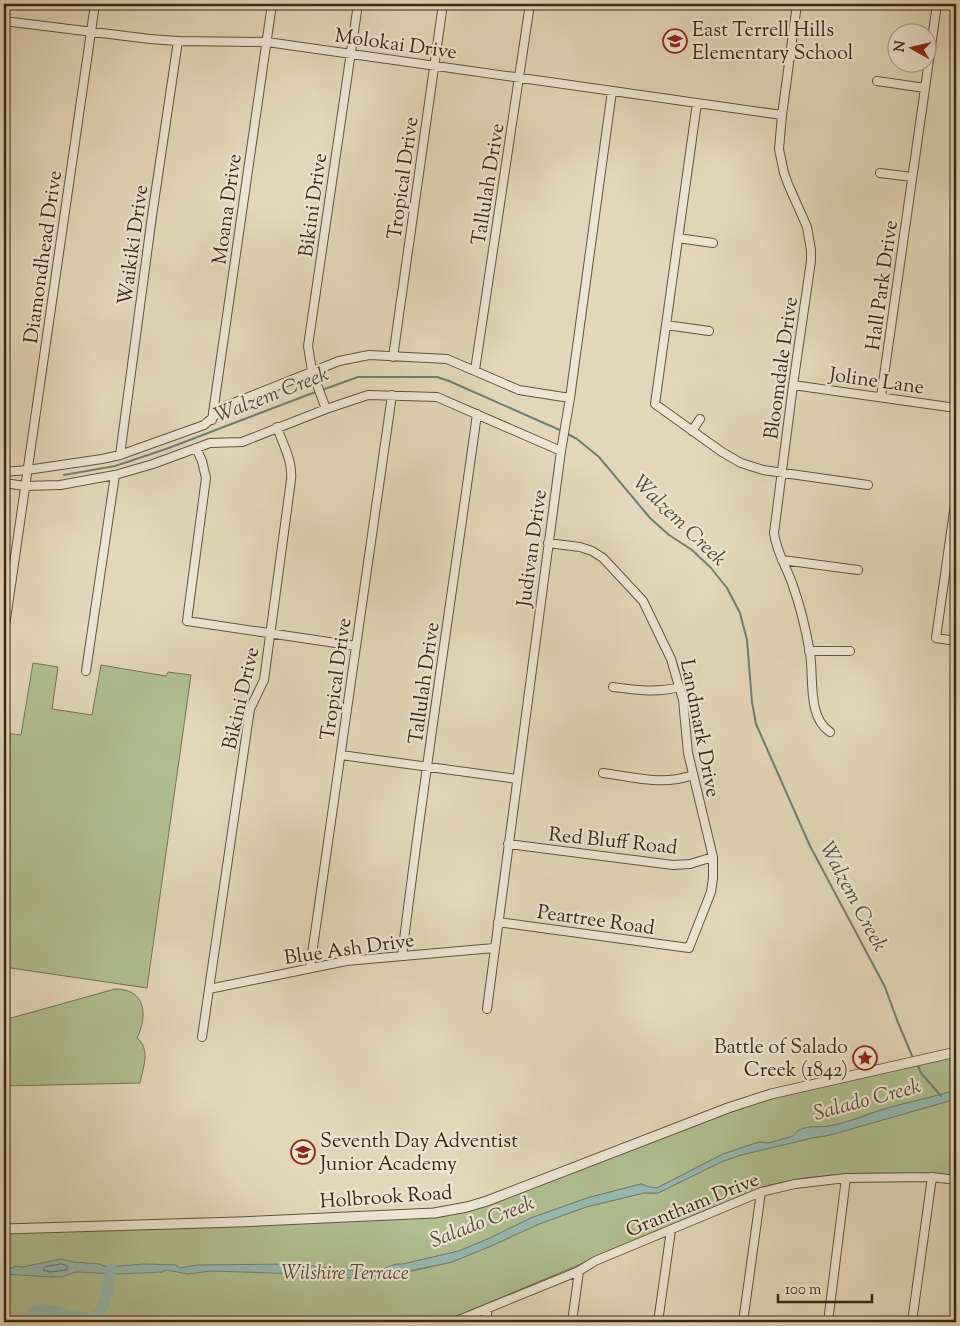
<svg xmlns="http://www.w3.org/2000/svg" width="960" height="1326" font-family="'Sorts Mill Goudy',serif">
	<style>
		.green { fill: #b0be92; stroke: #757454 }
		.water { fill: #95b9b0; stroke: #717f72 }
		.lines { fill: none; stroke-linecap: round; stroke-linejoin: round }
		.shore { stroke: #687163; stroke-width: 1 }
		.stream { stroke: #717f72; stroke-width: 2 }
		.river { stroke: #95b9b0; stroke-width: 11 }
		.minor-casing { stroke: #64543f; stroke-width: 10 }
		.tertiary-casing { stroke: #64543f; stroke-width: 11 }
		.secondary-casing { stroke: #3a2916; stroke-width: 12 }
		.minor { stroke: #ede4d2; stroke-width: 8 }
		.tertiary { stroke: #ede4d2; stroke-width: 9 }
		.secondary { stroke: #ede4d2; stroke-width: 10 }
		.labels { text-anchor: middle; stroke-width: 4.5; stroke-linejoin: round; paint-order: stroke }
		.poi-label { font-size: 20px; fill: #3a2916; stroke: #ede4d2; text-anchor: start }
		.street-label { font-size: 20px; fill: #3a2916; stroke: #ede4d2 }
		.park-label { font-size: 20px; font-style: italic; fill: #584e35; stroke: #ede4d2 }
		.water-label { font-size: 21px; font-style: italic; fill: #514d3c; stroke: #ede4d2 }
	</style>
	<rect width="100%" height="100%" fill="#e3d6ba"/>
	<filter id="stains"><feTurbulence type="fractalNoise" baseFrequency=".004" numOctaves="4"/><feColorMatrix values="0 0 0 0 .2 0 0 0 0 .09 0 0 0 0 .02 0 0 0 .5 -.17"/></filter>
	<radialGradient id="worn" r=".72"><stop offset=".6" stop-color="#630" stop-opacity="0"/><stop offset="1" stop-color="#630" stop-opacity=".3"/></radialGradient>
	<path class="green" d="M33,663L58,667L52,709L92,715L101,665L166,676L168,672L191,675L147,988L4,967V733L21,735Z
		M115,989C146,989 148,1015 137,1038C151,1049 143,1068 140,1083L4,1086V1020Z
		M956,1056V1090C932,1098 906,1102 881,1110C864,1115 847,1123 829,1126C818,1128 800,1124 794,1136L769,1143L759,1142L723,1154L657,1188L649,1187L641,1184L587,1198L531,1218L490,1238L459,1251L403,1264V1273L452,1262L491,1246L539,1224L586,1207L644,1193H658L721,1162L741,1155L812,1138L830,1135L956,1099V1176C893,1172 828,1170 766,1186L443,1322H4V1231L199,1227L380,1220L445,1214L765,1100Z"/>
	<path class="water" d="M956,1090V1099L830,1135L812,1138L741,1155L721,1162L658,1193H644L586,1207L539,1224L491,1246L452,1262L394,1274L375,1280L301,1274L211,1271L188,1274L166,1270L162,1272L118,1274L76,1272L62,1277H50L4,1274V1267L14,1268V1266L22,1267L62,1259L73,1262L100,1264L107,1267L145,1264L176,1265L180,1268L196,1265L296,1264L365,1272L378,1271L396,1264H403L459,1251L490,1238L531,1218L587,1198L641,1184L649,1187L657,1188L723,1154L759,1142L769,1143L793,1136C800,1124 817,1128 829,1126C847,1123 864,1116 881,1110C906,1102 932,1098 956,1090Z"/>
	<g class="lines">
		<path class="shore" d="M62,1264L67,1266V1270L50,1272L43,1270L45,1267Z"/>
		<path class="stream" d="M322,390L358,377H437L449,381L562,431
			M566,433L577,439L599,457L650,518L669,535L692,550L711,568L727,588L740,613L747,640L752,702L756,724L810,846L885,987L897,1020L913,1058
			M64,475L115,466L166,449L318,391
			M917,1064L921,1073L941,1096"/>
		<path class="river" d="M25,1322L33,1313L39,1310L58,1311L66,1315L93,1319C107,1309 108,1285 111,1269"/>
		<g class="minor-casing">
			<path id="minor" d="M797,4L782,115L779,149L784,173L788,184L807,227L811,250V261L793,385L774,533C776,551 786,566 792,583C800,605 806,630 810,653C814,678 807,717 830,732
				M4,21L150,39L178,41L267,42L782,115
				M877,81L925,88
				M697,103L655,404L722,452L741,463L763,470L868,485
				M880,173L912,177
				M678,238L713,243
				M666,325L709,331
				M393,357L443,4
				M475,370L530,4
				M793,385L956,408
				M881,397L937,4
				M326,409L312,371L308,346L358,4
				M212,420L272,4
				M692,431L700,419
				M196,448L202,461L206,478L187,621L356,646
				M120,455L152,216L178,41
				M4,472L27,470L102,459L120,455L204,425L226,406L339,361L369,355L447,359L519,390L570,398
				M4,483L25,486L60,485L115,475L153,464L210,443L242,442L326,409L368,395L437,397L561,451
				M956,497L936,638L956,641
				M782,560L858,570
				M4,633L95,4
				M809,651H850
				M86,671L115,475
				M613,687C636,690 656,693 680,687
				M341,755L517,779
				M603,773C633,777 663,786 693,775
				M508,844L673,865L690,864L713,857
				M498,922L689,948L711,892L713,878V857L688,753L683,700L671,659L643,601L603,558L592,551L580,547L548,543
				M402,956C424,775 452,595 477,414
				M310,968L392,395
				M209,989L346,961L494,948
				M487,1009L561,451L570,398L612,91
				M202,1037L250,709L264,680L291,480C293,461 283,445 277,427
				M454,1322L579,1271L595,1261L761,1192L795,1184L846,1178L932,1177L956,1180
				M486,1322L488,1308
				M572,1322L579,1271
				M658,1322L671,1230
				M743,1322L761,1192
				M828,1322L846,1178
				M912,1322L932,1177"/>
		</g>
		<g class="tertiary-casing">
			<path id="tertiary" d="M4,1229L237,1222L434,1213L467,1207L487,1201L728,1108L771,1094L956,1052"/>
		</g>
		<g class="secondary-casing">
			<path id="secondary" d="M4,7V4"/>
		</g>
		<use href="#minor" class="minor"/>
		<use href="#tertiary" class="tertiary"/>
		<use href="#secondary" class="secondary"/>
	</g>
	<defs>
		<g id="school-ring" transform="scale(1.25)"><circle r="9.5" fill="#ede4d2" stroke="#8f2418" stroke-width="1.5"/><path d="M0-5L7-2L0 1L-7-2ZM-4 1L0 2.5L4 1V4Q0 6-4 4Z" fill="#8f2418"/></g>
		<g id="sight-ring" transform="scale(1.25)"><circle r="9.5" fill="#ede4d2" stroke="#8f2418" stroke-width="1.5"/><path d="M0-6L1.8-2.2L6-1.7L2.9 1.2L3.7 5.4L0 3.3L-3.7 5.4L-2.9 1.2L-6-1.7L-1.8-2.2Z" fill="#8f2418"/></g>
	</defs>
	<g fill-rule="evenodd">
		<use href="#school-ring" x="675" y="41"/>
		<use href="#sight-ring" x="865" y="1058"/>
		<use href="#school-ring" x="303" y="1152"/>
	</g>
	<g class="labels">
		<g class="poi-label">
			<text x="692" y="36">East Terrell Hills<tspan x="692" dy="23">Elementary School</tspan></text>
			<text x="848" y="1053" text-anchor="end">Battle of Salado<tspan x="848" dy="23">Creek (1842)</tspan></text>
			<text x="320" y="1147">Seventh Day Adventist<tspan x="320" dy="23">Junior Academy</tspan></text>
		</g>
		<g class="street-label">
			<text transform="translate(396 43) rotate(8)" y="7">Molokai Drive</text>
			<text transform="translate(402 178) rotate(-82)" y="7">Tropical Drive</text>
			<text transform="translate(487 184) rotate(-81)" y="7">Tallulah Drive</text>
			<text transform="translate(312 205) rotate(-82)" y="7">Bikini Drive</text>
			<text transform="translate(226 209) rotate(-82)" y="7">Moana Drive</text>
			<text transform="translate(132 245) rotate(-82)" y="7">Waikiki Drive</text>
			<text transform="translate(42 257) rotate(-82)" y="7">Diamondhead Drive</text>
			<text transform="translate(881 285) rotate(-82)" y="7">Hall Park Drive</text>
			<text transform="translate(780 368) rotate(-82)" y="7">Bloomdale Drive</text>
			<text transform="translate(877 380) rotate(8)" y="7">Joline Lane</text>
			<text transform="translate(531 548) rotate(-82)" y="7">Judivan Drive</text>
			<text transform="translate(335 679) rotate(-82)" y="7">Tropical Drive</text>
			<text transform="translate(423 683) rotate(-82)" y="7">Tallulah Drive</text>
			<text transform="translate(240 698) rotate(-77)" y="7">Bikini Drive</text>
			<text transform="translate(701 728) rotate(79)" y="7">Landmark Drive</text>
			<text transform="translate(613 840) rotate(6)" y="7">Red Bluff Road</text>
			<text transform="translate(596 919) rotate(8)" y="7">Peartree Road</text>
			<text transform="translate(349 948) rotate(-8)" y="7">Blue Ash Drive</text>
			<text transform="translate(386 1196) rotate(-4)" y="7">Holbrook Road</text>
			<text transform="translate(692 1204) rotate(-22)" y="7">Grantham Drive</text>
		</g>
		<g class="park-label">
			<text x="345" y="1279">Wilshire Terrace</text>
		</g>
		<g class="water-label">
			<text transform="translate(271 394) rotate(-21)" y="7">Walzem Creek</text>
			<text transform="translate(680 520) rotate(44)" y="7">Walzem Creek</text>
			<text transform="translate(854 896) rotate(62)" y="7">Walzem Creek</text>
			<text transform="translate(867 1099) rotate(-15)" y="7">Salado Creek</text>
			<text transform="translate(482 1221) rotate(-21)" y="7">Salado Creek</text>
		</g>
	</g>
	<rect width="960" height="1326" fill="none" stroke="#e3d6ba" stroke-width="20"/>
	<rect x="5" y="5" width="950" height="1316" fill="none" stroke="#3a2916" stroke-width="2.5"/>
	<rect x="10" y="10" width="940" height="1306" fill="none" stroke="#3a2916"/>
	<g transform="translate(912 48) rotate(278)"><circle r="24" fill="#ede4d2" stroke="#a59987"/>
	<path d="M0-4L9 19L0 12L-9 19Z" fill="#8f2418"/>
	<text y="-8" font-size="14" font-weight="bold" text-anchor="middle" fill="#3a2916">N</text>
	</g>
	<path d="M778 1294v8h94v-8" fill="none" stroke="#3a2916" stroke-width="2.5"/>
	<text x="785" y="1294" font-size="15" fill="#3a2916" stroke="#ede4d2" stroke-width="4" paint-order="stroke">100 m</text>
	<rect width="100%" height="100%" filter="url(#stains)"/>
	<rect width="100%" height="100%" fill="url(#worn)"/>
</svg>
